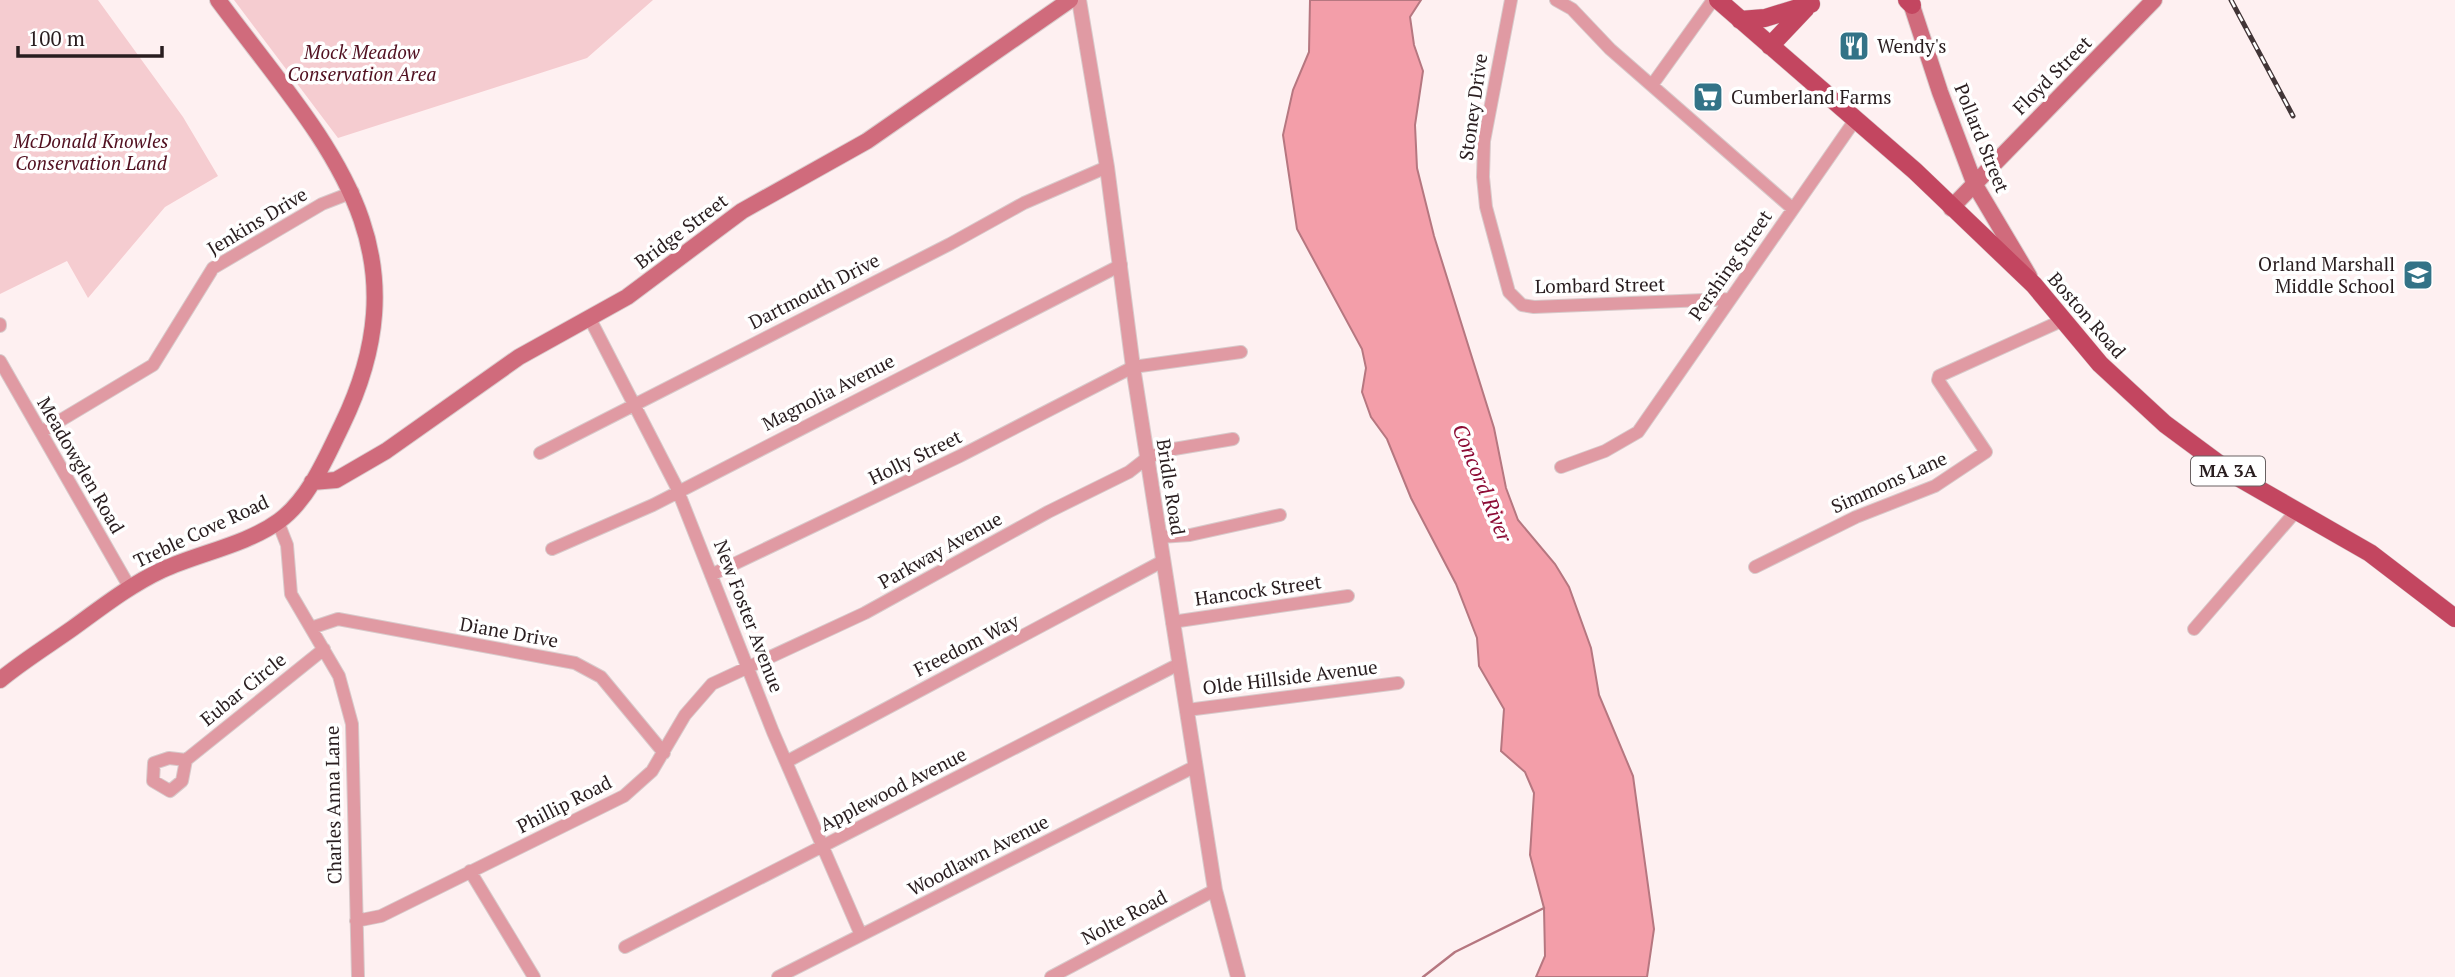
<svg xmlns="http://www.w3.org/2000/svg" width="2455" height="977" font-family="'PT Serif',serif">
	<style>
		.green { fill: #f5ccd0 }
		.water { fill: #f39ea9; stroke: #b67780; stroke-width: 2 }
		.lines { fill: none; stroke-linecap: round; stroke-linejoin: round }
		.stream { stroke: #b67780; stroke-width: 2.5 }
		.minor-casing { stroke: #d8cacb; stroke-width: 14 }
		.tertiary-casing { stroke: #d8cacb; stroke-width: 16 }
		.secondary-casing { stroke: #d8cacb; stroke-width: 18 }
		.primary-casing { stroke: #d8cacb; stroke-width: 19 }
		.minor { stroke: #e09aa3; stroke-width: 12 }
		.tertiary { stroke: #e09aa3; stroke-width: 14 }
		.secondary { stroke: #d06b7c; stroke-width: 16 }
		.primary { stroke: #c34660; stroke-width: 18 }
		.rail-casing { stroke: #423537; stroke-width: 5 }
		.rail { stroke: #fff; stroke-width: 2.5; stroke-dasharray: 8; stroke-linecap: butt }
		.labels { text-anchor: middle; stroke-width: 7; stroke-linejoin: round; paint-order: stroke }
		.shield { fill: #fff; stroke: #696162; stroke-width: 2 }
		.shield-label { font-size: 18px; font-weight: bold; fill: #291d1f }
		.poi-label { font-size: 19px; fill: #291d1f; stroke: #fff; text-anchor: start }
		.park-label { font-size: 19px; font-style: italic; fill: #511020; stroke: #fff }
		.street-label { font-size: 19px; fill: #291d1f; stroke: #fff }
		.water-label { font-size: 21px; font-style: italic; fill: #8d0d36; stroke: #fff }
	</style>
	<rect width="100%" height="100%" fill="#fef0f1"/>
	<path class="green" d="M0,0H98L183,117L218,176L165,207L88,298L67,261L0,294Z
		M234,0H653L587,58L338,138Z"/>
	<path class="water" d="M1310,0H1421L1410,17L1414,45L1423,71L1415,125L1417,168L1434,236L1494,428L1506,488L1518,520L1555,564L1569,587L1591,648L1599,695L1633,776L1654,929L1647,977H1536L1545,956L1544,908L1530,855L1534,793L1525,772L1501,751L1504,709L1479,666L1477,638L1456,584L1411,498L1387,439L1371,417L1362,392L1366,368L1362,349L1297,229L1283,135L1293,90L1309,52Z"/>
	<g class="lines">
		<path class="stream" d="M1423,977L1455,952L1544,908"/>
		<g class="minor-casing">
			<path id="minor" d="M1511,0L1484,141L1483,177L1486,207L1509,292L1522,305L1534,307L1729,299
				M1556,0L1572,9L1610,49L1793,209
				M1652,85L1713,0
				M589,317L676,486L773,732L861,935
				M0,326V324
				M0,361L130,588
				M41,432L153,365L213,268L322,204L353,192
				M540,453L950,244L1024,203L1107,167
				M1561,467L1605,451L1638,432L1855,120
				M278,522L287,545L291,594L339,676L352,724L358,977
				M1160,537L1190,535L1280,515
				M552,549L653,505L1121,265
				M1755,567L1856,517L1935,486L1986,452L1938,380L1939,376L2061,321
				M711,575L960,456L1133,367L1241,352
				M1172,622L1348,596
				M311,628L338,619L575,663L601,677L664,753
				M2194,629L2297,510
				M1187,710L1398,683
				M169,758L186,760L182,781L170,791L153,781L154,763Z
				M186,760L324,649
				M786,762L1163,561
				M470,871L534,977
				M356,921L381,916L624,796L652,771L685,715L712,684L865,613L1048,512L1129,472L1147,458L1168,450L1233,439
				M625,947L1179,664
				M778,977L1196,766
				M1051,977L1215,890"/>
		</g>
		<g class="tertiary-casing">
			<path id="tertiary" d="M1079,0L1107,167L1133,367L1215,890L1238,977"/>
		</g>
		<g class="secondary-casing">
			<path id="secondary" d="M1910,0L1940,92L1975,185L2029,276
				M1951,208L2154,0
				M312,482L336,480L386,451L519,357L627,297L742,211L867,141L1070,0
				M0,680C23,661 49,645 73,628C102,607 130,585 162,570C199,553 246,545 279,521C309,499 326,458 342,425C431,241 321,139 218,0"/>
		</g>
		<g class="primary-casing">
			<path id="primary" d="M1718,0L1915,171L2034,285L2100,364L2165,424L2234,475L2370,553L2455,618
				M1907,0L1912,5
				M1740,20L1765,18L1811,4
				M1770,46L1806,8"/>
		</g>
		<use href="#minor" class="minor"/>
		<use href="#tertiary" class="tertiary"/>
		<use href="#secondary" class="secondary"/>
		<use href="#primary" class="primary"/>
		<g class="rail-casing">
			<path id="rail" d="M2231,0L2293,116"/>
		</g>
		<use href="#rail" class="rail"/>
	</g>
	<defs>
		<g id="restaurant-square" transform="scale(1.575)"><rect x="-9" y="-9" width="18" height="18" rx="4" fill="#337387" stroke="#fff"/><path d="M-5-6h1v4h1v-4h1v4h1v-4h1v5L-1.5 .5V6h-2V.5L-5-1ZM5-6V6H3V1.5H1.5Q1.5-4 5-6Z" fill="#fff"/></g>
		<g id="supermarket-square" transform="scale(1.575)"><rect x="-9" y="-9" width="18" height="18" rx="4" fill="#337387" stroke="#fff"/><path d="M-6-5.5h2.5l.6 2H6L4.5 2H-2.5L-4.4-4H-6ZM-1.5 3.2a1.3 1.3 0 1 0 .1 0ZM3 3.2a1.3 1.3 0 1 0 .1 0Z" fill="#fff"/></g>
		<g id="school-square" transform="scale(1.575)"><rect x="-9" y="-9" width="18" height="18" rx="4" fill="#337387" stroke="#fff"/><path d="M0-5L7-2L0 1L-7-2ZM-4 1L0 2.5L4 1V4Q0 6-4 4Z" fill="#fff"/></g>
	</defs>
	<g fill-rule="evenodd">
		<use href="#restaurant-square" x="1854" y="46"/>
		<use href="#supermarket-square" x="1708" y="97"/>
		<use href="#school-square" x="2418" y="275"/>
	</g>
	<g class="labels">
		<rect class="shield" x="2191" y="456.5" width="74" height="29" rx="5"/>
		<g class="shield-label">
			<text x="2228" y="477">MA 3A</text>
		</g>
		<g class="poi-label">
			<text x="1877" y="53">Wendy's</text>
			<text x="1731" y="104">Cumberland Farms</text>
			<text x="2395" y="271" text-anchor="end">Orland Marshall<tspan x="2395" dy="22">Middle School</tspan></text>
		</g>
		<g class="park-label">
			<text x="362" y="59">Mock Meadow<tspan x="362" dy="22">Conservation Area</tspan></text>
			<text x="91" y="148">McDonald Knowles<tspan x="91" dy="22">Conservation Land</tspan></text>
		</g>
		<g class="street-label">
			<text transform="translate(2052 75) rotate(-45)" y="7">Floyd Street</text>
			<text transform="translate(1473 107) rotate(-82)" y="7">Stoney Drive</text>
			<text transform="translate(1982 138) rotate(68)" y="7">Pollard Street</text>
			<text transform="translate(257 221) rotate(-31)" y="7">Jenkins Drive</text>
			<text transform="translate(681 231) rotate(-37)" y="7">Bridge Street</text>
			<text transform="translate(1730 265) rotate(-55)" y="7">Pershing Street</text>
			<text transform="translate(1600 285) rotate(-1)" y="7">Lombard Street</text>
			<text transform="translate(814 291) rotate(-27)" y="7">Dartmouth Drive</text>
			<text transform="translate(2087 315) rotate(49)" y="7">Boston Road</text>
			<text transform="translate(828 392) rotate(-27)" y="7">Magnolia Avenue</text>
			<text transform="translate(915 457) rotate(-26)" y="7">Holly Street</text>
			<text transform="translate(81 465) rotate(60)" y="7">Meadowglen Road</text>
			<text transform="translate(1889 482) rotate(-24)" y="7">Simmons Lane</text>
			<text transform="translate(1171 487) rotate(81)" y="7">Bridle Road</text>
			<text transform="translate(201 531) rotate(-25)" y="7">Treble Cove Road</text>
			<text transform="translate(940 550) rotate(-29)" y="7">Parkway Avenue</text>
			<text transform="translate(1258 590) rotate(-8)" y="7">Hancock Street</text>
			<text transform="translate(749 616) rotate(69)" y="7">New Foster Avenue</text>
			<text transform="translate(509 632) rotate(10)" y="7">Diane Drive</text>
			<text transform="translate(966 645) rotate(-27)" y="7">Freedom Way</text>
			<text transform="translate(1290 677) rotate(-7)" y="7">Olde Hillside Avenue</text>
			<text transform="translate(243 689) rotate(-39)" y="7">Eubar Circle</text>
			<text transform="translate(893 789) rotate(-27)" y="7">Applewood Avenue</text>
			<text transform="translate(564 804) rotate(-27)" y="7">Phillip Road</text>
			<text transform="translate(333 805) rotate(-91)" y="7">Charles Anna Lane</text>
			<text transform="translate(978 855) rotate(-27)" y="7">Woodlawn Avenue</text>
			<text transform="translate(1124 917) rotate(-28)" y="7">Nolte Road</text>
		</g>
		<g class="water-label">
			<text transform="translate(1482 483) rotate(68)" y="7">Concord River</text>
		</g>
	</g>
	<path d="M18 46v10h144v-10" fill="none" stroke="#291d1f" stroke-width="3.5"/>
	<text x="28" y="46" font-size="21" fill="#291d1f" stroke="#ffffff" stroke-width="5" paint-order="stroke">100 m</text>
</svg>
